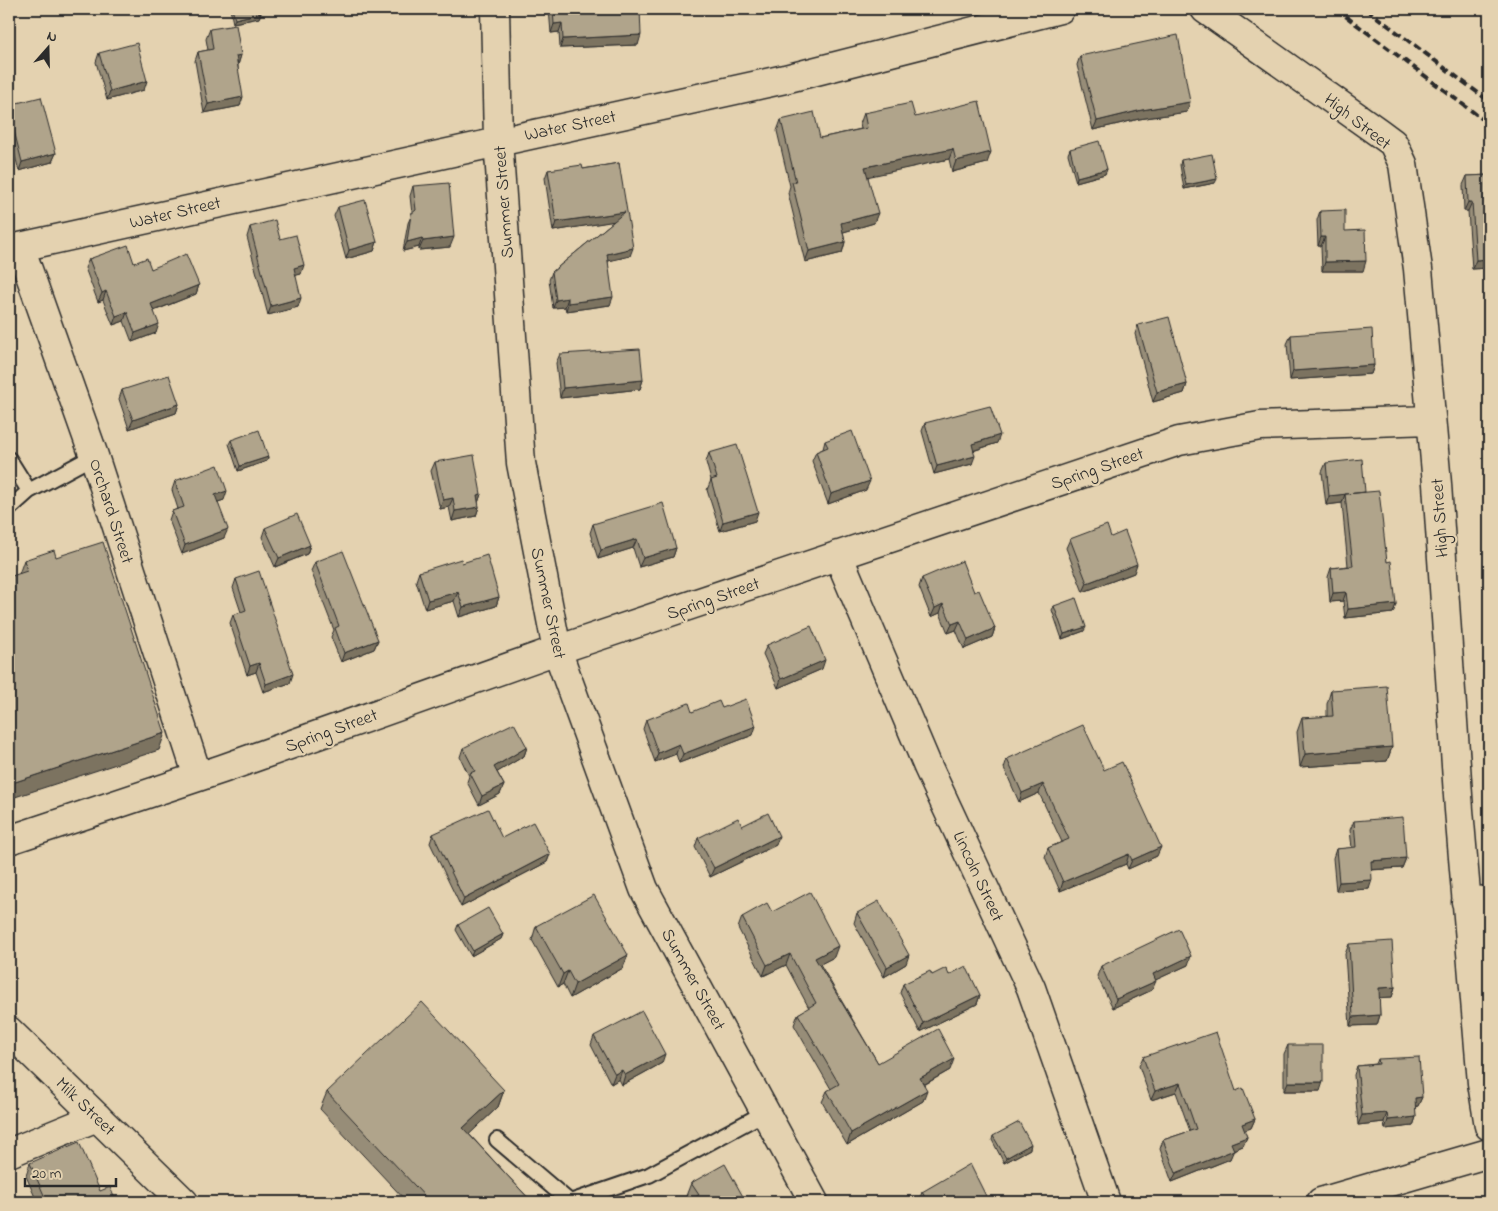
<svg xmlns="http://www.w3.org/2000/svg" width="1498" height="1211" font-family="'Indie Flower',sans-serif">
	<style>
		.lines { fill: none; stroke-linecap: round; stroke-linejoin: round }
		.service-casing { stroke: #2b2b2b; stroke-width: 18 }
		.minor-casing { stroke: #2b2b2b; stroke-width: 31 }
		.secondary-casing { stroke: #2b2b2b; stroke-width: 31 }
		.service { stroke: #e4d2b0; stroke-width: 14 }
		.minor { stroke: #e4d2b0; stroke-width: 28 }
		.secondary { stroke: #e4d2b0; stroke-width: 28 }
		.rail { stroke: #2b2b2b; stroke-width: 4; stroke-dasharray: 8 4; stroke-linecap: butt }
		.wall { fill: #978d78; stroke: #2b2b2b }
		.shaded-wall { fill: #7b7361; stroke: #2b2b2b }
		.building { fill: #b0a48b; stroke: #2b2b2b }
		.labels { text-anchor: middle; stroke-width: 4.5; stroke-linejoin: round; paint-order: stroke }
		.street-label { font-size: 18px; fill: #2b2b2b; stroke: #e4d2b0 }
	</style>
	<rect width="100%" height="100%" fill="#e4d2b0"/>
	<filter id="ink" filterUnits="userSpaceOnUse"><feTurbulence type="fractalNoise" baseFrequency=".02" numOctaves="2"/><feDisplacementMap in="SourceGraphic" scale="10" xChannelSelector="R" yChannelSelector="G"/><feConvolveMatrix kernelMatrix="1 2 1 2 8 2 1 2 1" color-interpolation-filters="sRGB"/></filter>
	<g filter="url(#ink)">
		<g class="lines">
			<g class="service-casing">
				<path id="service" d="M9,459L29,491
					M9,509L29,491L94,456
					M497,1140L570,1202L649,1175L766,1112"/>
			</g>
			<g class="minor-casing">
				<path id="minor" d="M495,9L498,140L521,463L557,650L644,889L814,1202
					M1205,9L1378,132L1393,143L1403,164L1418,269L1437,484L1459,810L1482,1083L1489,1126
					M20,247L785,79L1060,9
					M20,247L94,456L198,777
					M838,555L928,767L1031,988L1106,1202
					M9,840L222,769L557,650L1179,441L1260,426L1431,420
					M1466,902L1489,900
					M9,1153L97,1117
					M1321,1202L1489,1153"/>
			</g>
			<g class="secondary-casing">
				<path id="secondary" d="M9,1031L184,1202"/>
			</g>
			<use href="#service" class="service"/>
			<use href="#minor" class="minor"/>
			<use href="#secondary" class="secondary"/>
			<path class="rail" d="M1336,9L1489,124
				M1366,9L1489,101"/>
		</g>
		<path class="wall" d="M230,9H260L261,13L259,18L233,23Z
			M549,9H640L638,45L560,48L559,32L551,33Z
			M210,29L241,55L238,65L240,106L204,113L195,61L198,52L208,50L206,39Z
			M99,53L144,90L107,100L96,62Z
			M1080,56L1187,112L1139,119L1093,130L1077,65Z
			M9,105L56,153L52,162L19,171L9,133Z
			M864,113L915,117L987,163L952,172L949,159L868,176L874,223L843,232L845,242L842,253L805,262L788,193L790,186L777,131L781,120L820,138L861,129L860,124Z
			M1070,149L1107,169L1105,174L1076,182L1068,154Z
			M1181,160L1215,183L1184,189L1180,165Z
			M619,163L630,256L608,261L610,305L566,311L565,307L553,308L549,280L552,272L614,221L553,231L545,178L548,170L583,169Z
			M1489,175V268L1472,269L1468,211H1464L1463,185L1467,176Z
			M413,186L450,247L419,250V247L403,251L408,223L412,214L410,196Z
			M338,207L377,242L374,251L346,259L334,216Z
			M1320,211L1345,231L1363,271H1322L1321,246H1318L1317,220Z
			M250,227L280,239L301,274L295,275L298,307L268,315L247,237Z
			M89,259L134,263L199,285L196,294L154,311L156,333L132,342L124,321L113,325L103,300L98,302L85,268Z
			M1138,325L1187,384L1184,393L1153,402L1135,334Z
			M1291,335L1374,365L1371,374L1290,380L1287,344Z
			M560,354L643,380L640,389L560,398L556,363Z
			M1489,356V388L1487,361Z
			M122,390L179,404L176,413L129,429L119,399Z
			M925,423L997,443L973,451L972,464L934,474L922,431Z
			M231,440L268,457L267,461L238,471L229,444Z
			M825,441L866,490L828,504L812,461L816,452L823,449Z
			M709,453L755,521L720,531L707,490L711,480L706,462Z
			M435,462L481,494L478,503L479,507L476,516L452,521L449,507L440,509L431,471Z
			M1326,463L1365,492L1387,562L1396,604L1393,613L1345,618L1343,601L1330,602L1328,577L1331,568L1348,566L1342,503L1326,505L1322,472Z
			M175,481L224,500L218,502L224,538L182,554L169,520L172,511L178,509L172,490Z
			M593,524L676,548L673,557L639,567L633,548L598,559L590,533Z
			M265,528L310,545L307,554L275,567L262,537Z
			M1111,537L1134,573L1083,592L1066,548L1070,539Z
			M56,557L159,750L19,574L24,560Z
			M315,562L378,640L374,649L341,662L331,637L334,630L311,571Z
			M462,563L499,597L496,606L459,617L454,601L425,609L416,581L419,572Z
			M922,578L974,592L995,628L992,637L964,649L956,630L948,633L940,613L931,617L919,587Z
			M236,579L290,683L263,692L256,672L247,675L230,623L233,615L241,612L233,588Z
			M1054,606L1084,631L1062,639L1052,610Z
			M767,645L822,669L778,688L763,654Z
			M1331,690L1392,747L1387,761L1300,767L1297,732L1302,718L1327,717V704Z
			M722,708L753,735L679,763L676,754L655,762L643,729L646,720L692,712Z
			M527,747L524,756L497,772L504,785L500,794L479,805L467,782L469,776L460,757L463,748Z
			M1007,759L1104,770L1157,856L1128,869L1126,864L1060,891L1045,857L1048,848L1062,842L1039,793L1019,802L1004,768Z
			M1354,821L1406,858L1402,868L1371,870L1369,889L1336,891L1333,858L1336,849L1352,848L1350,830Z
			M742,826L776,845L710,877L695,847L698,838Z
			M433,834L502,838L550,854L547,862L461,907L430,843Z
			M772,912L834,957L820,964L878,1063L950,1070L924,1085L923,1101L847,1145L822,1102L827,1091L831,1089L794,1025L798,1014L809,1008L786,965L763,976L738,928L742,917Z
			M857,913L906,964L884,977L854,923Z
			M458,925L503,934L501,939L471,956L456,930Z
			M536,926L623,968L570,998L563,984L558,987L532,940Z
			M1349,944L1395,987L1392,997H1379L1380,1015L1377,1025L1350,1026L1345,954Z
			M1188,965L1155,980L1152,990L1113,1008L1097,976L1101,966Z
			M932,975H949L980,995L977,1004L920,1032L900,993L903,984Z
			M594,1036L662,1063L622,1085L619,1079L611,1084L591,1045Z
			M1288,1045L1320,1091H1284V1054Z
			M1143,1057L1236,1091L1255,1119L1251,1128L1244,1130L1247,1137L1243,1146L1233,1150L1230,1159L1172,1182L1160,1149L1163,1140L1190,1131L1176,1092L1151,1100L1139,1066Z
			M1378,1059L1422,1097L1418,1106L1415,1107L1416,1117L1413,1126L1385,1129L1384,1122L1358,1125L1354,1075L1357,1066L1376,1064Z
			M504,1090L498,1107L469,1134L532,1202H407L320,1109L327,1092Z
			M993,1136L1030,1149L1004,1163L992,1140Z
			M30,1163L100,1191L116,1202H37L26,1176Z
			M691,1183L746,1202L689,1201L686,1196Z
			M922,1192L987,1202H920L919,1201Z"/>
		<path class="shaded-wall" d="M261,13L259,18L233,23L235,19Z
			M562,23L559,32L551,33L554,24Z
			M641,35L638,45L560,48L563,39Z
			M241,55L238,65L236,56Z
			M147,81L144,90L107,100L110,91Z
			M243,97L240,106L204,113L208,104Z
			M1190,102L1187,112L1139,119L1093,130L1097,121L1142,110Z
			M953,149L949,159L862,178L865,167Z
			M991,152L987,163L952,172L956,161Z
			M56,153L52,162L19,171L22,162Z
			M1107,169L1105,174L1076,182L1077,177Z
			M1217,179L1215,183L1184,189L1186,185Z
			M1468,202H1472L1468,211H1464Z
			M625,212L622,220L553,231L556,222Z
			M878,213L874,223L837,234L841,223Z
			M454,237L450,247L419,250L423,241Z
			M1321,237H1325L1321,246H1318Z
			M422,238L419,247L403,251L407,242Z
			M377,242L374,251L346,259L349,250Z
			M845,242L842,253L805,262L809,251Z
			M633,248L630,256L604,262L607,254Z
			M1489,259V268L1472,269L1476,260Z
			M1366,261L1363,271H1322L1325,262Z
			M304,265L301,274L290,277L294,268Z
			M199,285L196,294L148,313L151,304Z
			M106,291L103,300L98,302L102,293Z
			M613,297L610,305L566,311L568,303Z
			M301,298L298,307L268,315L271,306Z
			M568,298L565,307L553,308L556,300Z
			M127,312L124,321L113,325L116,316Z
			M159,324L156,333L132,342L135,333Z
			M1374,365L1371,374L1290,380L1293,371Z
			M643,380L640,389L560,398L563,388Z
			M1187,384L1184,393L1153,402L1157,392Z
			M179,404L176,413L129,429L133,420Z
			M1000,435L997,443L969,452L972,444Z
			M975,456L972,464L934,474L937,466Z
			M268,457L267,461L238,471L240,466Z
			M870,481L866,490L828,504L831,494Z
			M227,491L224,500L212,504L215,495Z
			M481,494L478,503L477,495Z
			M1345,494L1342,503L1326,505L1329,496Z
			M453,498L449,507L440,509L443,500Z
			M479,507L476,516L452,521L455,511Z
			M758,512L755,521L720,531L723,522Z
			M228,529L224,538L182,554L185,545Z
			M637,539L633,548L598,559L601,550Z
			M310,545L307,554L275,567L279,558Z
			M676,548L673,557L639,567L643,558Z
			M1137,564L1134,573L1083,592L1087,583Z
			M458,592L454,601L425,609L428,600Z
			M1346,592L1343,601L1330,602L1333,593Z
			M499,597L496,606L459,617L463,607Z
			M943,604L940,613L931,617L935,608Z
			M1396,604L1393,613L1345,618L1348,609Z
			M960,621L956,630L948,633L952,624Z
			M1086,627L1084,631L1062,639L1064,634Z
			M995,628L992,637L964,649L968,640Z
			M378,640L374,649L341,662L344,653Z
			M825,660L822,669L778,688L781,679Z
			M259,663L256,672L247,675L250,666Z
			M293,674L290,683L263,692L266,684Z
			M756,726L753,735L679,763L683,754Z
			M165,733L159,750L9,799V784Z
			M679,744L676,754L655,762L658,753Z
			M527,747L524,756L491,776L494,767Z
			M1392,747L1387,761L1300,767L1305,754Z
			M1043,784L1039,793L1019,802L1022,793Z
			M504,785L500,794L479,805L482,796Z
			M779,836L776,845L710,877L714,868Z
			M1161,847L1157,856L1128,869L1132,860Z
			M550,854L547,862L461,907L464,899Z
			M1129,854L1126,864L1060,891L1063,882Z
			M1406,858L1402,868L1367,870L1371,861Z
			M1372,880L1369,889L1336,891L1339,882Z
			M503,934L501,939L471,956L473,951Z
			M838,946L834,957L811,969L815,958Z
			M790,954L786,965L763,976L767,965Z
			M628,955L623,968L570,998L575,984Z
			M909,955L906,964L884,977L887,967Z
			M1191,956L1188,965L1149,983L1153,974Z
			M568,971L563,984L558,987L563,974Z
			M1156,981L1152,990L1113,1008L1116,999Z
			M1395,987L1392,997L1375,998L1379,988Z
			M980,995L977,1004L920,1032L923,1023Z
			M1380,1015L1377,1025L1350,1026L1353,1017Z
			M665,1054L662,1063L622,1085L625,1075Z
			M954,1059L950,1070L916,1089L920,1078Z
			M622,1070L619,1079L611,1084L615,1074Z
			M1288,1082H1323L1320,1091H1284Z
			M1180,1083L1176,1092L1151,1100L1155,1091Z
			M504,1090L498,1107L457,1146L463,1128Z
			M927,1090L923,1101L847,1145L851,1133Z
			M1422,1097L1418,1106L1411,1107L1415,1098Z
			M1387,1113L1384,1122L1358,1125L1362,1115Z
			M1416,1117L1413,1126L1385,1129L1388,1120Z
			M1255,1119L1251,1128L1238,1133L1242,1124Z
			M1247,1137L1243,1146L1227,1152L1231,1143Z
			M1031,1144L1030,1149L1004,1163L1006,1158Z
			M1234,1150L1230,1159L1172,1182L1176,1173Z"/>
		<path class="building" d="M232,9H260L261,13L235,19Z
			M553,9H640L641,35L563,39L562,23L554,24Z
			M236,25L241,55L236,56L243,97L208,104L198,52L213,49L210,29Z
			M1178,35L1190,102L1142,110L1097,121L1080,56Z
			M137,43L147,81L110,91L99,53Z
			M41,97L56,153L22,162L9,111V105Z
			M979,101L991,152L956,161L953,149L865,167L878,213L841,223L845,242L809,251L792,182H796L781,120L814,112L820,138L867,128L864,113L911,103L915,117Z
			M1099,141L1107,169L1077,177L1070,149Z
			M1212,154L1217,179L1186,185L1181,160Z
			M619,163L633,248L607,254L613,297L568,303V298L556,300L552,272L625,212L556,222L548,170L582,165L583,169Z
			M1489,175V259L1476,260L1472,202H1468L1467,176Z
			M449,183L454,237L423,241L422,238L407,242L411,214L416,210L413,186Z
			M365,200L377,242L349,250L338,207Z
			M1345,210V231L1365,230L1366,261L1325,262V237H1321L1320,211Z
			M275,220L280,239L296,235L304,265L294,268L301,298L271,306L250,227Z
			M128,245L134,263L147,258L151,269L186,254L199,285L151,304L159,324L135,333L127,312L116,316L106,291L102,293L89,259Z
			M1169,317L1187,384L1157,392L1138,325Z
			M1372,329L1374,365L1293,371L1291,335Z
			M640,349L643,380L563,388L560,354Z
			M169,375L179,404L133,420L122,390Z
			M990,406L1000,435L972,444L975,456L937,466L925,423Z
			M259,430L268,457L240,466L231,440Z
			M852,431L870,481L831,494L816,452L828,447L825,441Z
			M737,445L758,512L723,522L711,480L717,478L709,453Z
			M474,455L481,494L477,495L479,507L455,511L453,498L443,500L435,462Z
			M1362,459L1365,492L1329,496L1326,463Z
			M218,465L227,491L215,495L228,529L185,545L172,511L184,507L175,481Z
			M1379,491L1387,562L1391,561L1396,604L1348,609L1346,592L1333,593L1331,568L1353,566L1345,494Z
			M663,503L676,548L643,558L637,539L601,550L593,524Z
			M297,514L310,545L279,558L265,528Z
			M1107,525L1111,537L1125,531L1137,564L1087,583L1070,539Z
			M103,542L165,733L9,784V577L27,571L24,560L54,550L56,557Z
			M343,551L378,640L344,653L335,628L339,626L315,562Z
			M487,555L499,597L463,607L458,592L428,600L419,572L461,559L462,563Z
			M962,561L974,592L979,590L995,628L968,640L960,621L952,624L943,604L935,608L922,578Z
			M259,571L293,674L266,684L259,663L250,666L233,615L246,610L236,579Z
			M1076,598L1086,627L1064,634L1054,606Z
			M811,626L825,660L781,679L767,645Z
			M1387,686L1392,747L1305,754L1302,718L1333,716L1331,690Z
			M746,699L756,726L683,754L679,744L658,753L646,720L689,703L692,712L719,701L722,708Z
			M514,723L527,747L494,767L504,785L482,796L470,773L475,771L463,748Z
			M1083,725L1104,770L1122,762L1161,847L1132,860L1129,854L1063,882L1048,848L1069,839L1043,784L1022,793L1007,759Z
			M488,809L502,838L533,822L550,854L464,899L433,834Z
			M768,813L779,836L714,868L698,838L738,818L742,826Z
			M1403,817L1406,858L1371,861L1372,880L1339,882L1336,849L1356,847L1354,821Z
			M810,892L838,946L815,958L878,1063L938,1029L954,1059L920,1078L927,1090L851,1133L827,1091L839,1084L798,1014L816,1003L790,954L767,965L742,917L767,903L772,912Z
			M594,895L628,955L575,984L568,971L563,974L536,926Z
			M879,901L909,955L887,967L857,913Z
			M488,908L503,934L473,951L458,925Z
			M1179,929L1191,956L1153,974L1156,981L1116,999L1101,966Z
			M1392,941L1395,987L1379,988L1380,1015L1353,1017L1349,944Z
			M966,966L980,995L923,1023L903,984L930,971L932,975L946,968L949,975Z
			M422,1002L504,1090L463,1128L532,1202H430L327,1092Z
			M642,1011L665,1054L625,1075L622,1070L615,1074L594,1036Z
			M1216,1032L1236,1091L1243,1088L1255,1119L1242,1124L1247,1137L1231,1143L1234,1150L1176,1173L1163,1140L1196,1129L1180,1083L1155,1091L1143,1057Z
			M1288,1045H1323V1082H1288Z
			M1419,1057L1422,1097L1415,1098L1416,1117L1388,1120L1387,1113L1362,1115L1357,1066L1379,1064L1378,1059Z
			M1019,1122L1031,1144L1006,1158L993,1136Z
			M79,1142L100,1191L110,1187L116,1202H47L30,1163Z
			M725,1164L746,1202H686L699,1195L691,1183Z
			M970,1164L988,1200L985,1202H928L922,1192Z"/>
	</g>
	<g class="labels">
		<g class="street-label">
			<text transform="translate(1358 121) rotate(38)" y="6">High Street</text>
			<text transform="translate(570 125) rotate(-12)" y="6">Water Street</text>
			<text transform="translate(503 202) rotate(-94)" y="6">Summer Street</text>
			<text transform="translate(175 212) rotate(-13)" y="6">Water Street</text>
			<text transform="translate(1097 468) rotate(-19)" y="6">Spring Street</text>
			<text transform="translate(112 511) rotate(72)" y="6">Orchard Street</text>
			<text transform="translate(1439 518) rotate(-94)" y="6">High Street</text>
			<text transform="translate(713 598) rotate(-19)" y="6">Spring Street</text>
			<text transform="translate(549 603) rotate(78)" y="6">Summer Street</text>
			<text transform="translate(331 730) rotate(-20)" y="6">Spring Street</text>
			<text transform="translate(979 876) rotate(65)" y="6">Lincoln Street</text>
			<text transform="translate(694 979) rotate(61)" y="6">Summer Street</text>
			<text transform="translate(86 1106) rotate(44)" y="6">Milk Street</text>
		</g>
	</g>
	<rect width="1498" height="1211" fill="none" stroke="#e4d2b0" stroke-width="30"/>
	<rect x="15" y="15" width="1468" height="1181" fill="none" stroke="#2b2b2b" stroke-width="2" filter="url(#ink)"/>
	<g transform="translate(48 48) rotate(20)" stroke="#e4d2b0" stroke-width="4" paint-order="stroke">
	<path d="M0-4L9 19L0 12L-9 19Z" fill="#2b2b2b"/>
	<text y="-8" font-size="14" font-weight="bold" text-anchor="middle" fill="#2b2b2b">N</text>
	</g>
	<path d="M25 1178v8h91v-8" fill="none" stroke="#2b2b2b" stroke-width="2.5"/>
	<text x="32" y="1178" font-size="15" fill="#2b2b2b" stroke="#e4d2b0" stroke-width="4" paint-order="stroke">20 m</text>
</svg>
